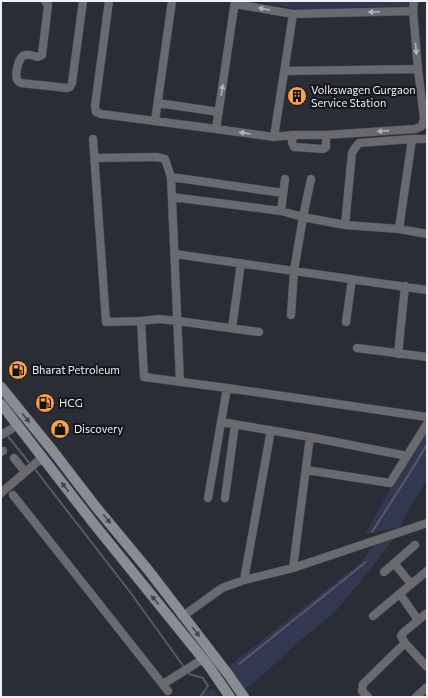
<svg xmlns="http://www.w3.org/2000/svg" width="428" height="698" font-family="Commissioner,sans-serif">
	<style>
		.green { fill: #333851 }
		.lines { fill: none; stroke-linecap: round; stroke-linejoin: round }
		.stream { stroke: #56596e; stroke-width: 2 }
		.street-casing { stroke: #464751; stroke-width: 9 }
		.secondary-casing { stroke: #464751; stroke-width: 11 }
		.street { stroke: #696a6f; stroke-width: 8 }
		.secondary { stroke: #8a8c93; stroke-width: 10 }
		.oneway { fill: #b3b4b9 }
		.oneway2 { fill: #43454a }
		.labels { text-anchor: middle; stroke-width: 4; stroke-linejoin: round; paint-order: stroke }
		.poi-label { font-size: 11px; fill: #eff0f6; stroke: #141519; text-anchor: start }
	</style>
	<rect width="100%" height="100%" fill="#2a2c36"/>
	<path class="green" d="M254,1H409V6L303,10Z
		M427,429V479L399,527L365,534L392,486Z
		M395,537L364,577L335,612L297,643L264,674L245,689L228,667L361,562L376,542Z
		M213,689L219,697H198L199,696Z"/>
	<g class="lines">
		<path class="stream" d="M6,434L31,465
			M34,468L130,592L184,667
			M372,532L416,463L427,444
			M239,664L366,562
			M187,671L189,674L203,678L208,686L200,697"/>
		<g class="street-casing">
			<path id="street" d="M45,1L48,5L42,55L38,57C34,56 29,54 25,55C18,56 14,77 18,81C19,82 20,83 21,83L67,88L70,87L72,83L83,1
				M109,1L95,106L96,112L101,114L216,129L274,137L293,135H326L415,129L422,126L424,118L418,69L413,11L414,1
				M235,4L293,14L413,11
				M284,71L418,69
				M158,103L219,112
				M155,121L172,1
				M216,129L235,1
				M293,135L292,143L294,147L323,149L326,147V135
				M274,137L293,14
				M93,139L106,322L141,321L159,319L178,321L259,332
				M95,158L157,157L165,159L171,177L180,382
				M171,177L283,193
				M172,197L281,211L303,217L345,225L399,229L427,234
				M281,211L285,179
				M345,225L352,153L355,148L359,143L412,139H427
				M399,229L412,139
				M175,254L427,290
				M291,315L294,271L303,217L311,179
				M141,321L144,377L227,388L427,417
				M346,322L352,279
				M232,328L241,263
				M357,348L427,357
				M398,354L405,286
				M221,422L310,437L407,456
				M1,435L18,425
				M1,452L3,451
				M14,458L25,472
				M306,470L390,483L427,424
				M1,493L37,462L44,459
				M13,495L168,691
				M208,498L227,388
				M225,498L235,424
				M394,563L411,584
				M293,568L310,437
				M384,572L415,545
				M244,580L271,430
				M400,594L418,620
				M427,613L404,632L401,636L405,643L427,667
				M183,616L222,588L244,580L293,568L427,523
				M373,616L427,571
				M163,684L203,659
				M368,697L362,691L363,684L405,643
				M416,697L427,687"/>
		</g>
		<g class="secondary-casing">
			<path id="secondary" d="M1,387L53,451L96,507L149,571L228,674L244,697
				M1,404L94,524L208,665L230,697"/>
		</g>
		<use href="#street" class="street"/>
		<use href="#secondary" class="secondary"/>
	</g>
	<defs><path id="oneway-solid" d="M-6-.8H1V-3.2L6.5 0L1 3.2V.8H-6Z"/></defs>
	<g class="oneway">
		<use href="#oneway-solid" transform="translate(264 9) rotate(-170)"/>
		<use href="#oneway-solid" transform="translate(374 12) rotate(178)"/>
		<use href="#oneway-solid" transform="translate(416 49) rotate(85)"/>
		<use href="#oneway-solid" transform="translate(222 90) rotate(-82)"/>
		<use href="#oneway-solid" transform="translate(383 131) rotate(176)"/>
		<use href="#oneway-solid" transform="translate(245 133) rotate(-171)"/>
	</g>
	<g class="oneway2">
		<use href="#oneway-solid" transform="translate(26 418) rotate(50)"/>
		<use href="#oneway-solid" transform="translate(65 487) rotate(-128)"/>
		<use href="#oneway-solid" transform="translate(107 519) rotate(51)"/>
		<use href="#oneway-solid" transform="translate(155 600) rotate(-129)"/>
		<use href="#oneway-solid" transform="translate(196 632) rotate(52)"/>
	</g>
	<defs>
		<g id="building-disc" transform="scale(1)"><circle r="9.5" fill="#f6a247" stroke="#141519"/><path d="M-4-6H4V6H1V3H-1V6H-4ZM-2.5-4.3h1.7v1.8h-1.7ZM.8-4.3h1.7v1.8H.8ZM-2.5-1h1.7V.8h-1.7ZM.8-1h1.7V.8H.8Z" fill="#111"/></g>
		<g id="fuel-disc" transform="scale(1)"><circle r="9.5" fill="#f6a247" stroke="#141519"/><path d="M-5.5-6h7V0h2V4h1.3V-2.5L3-4.5l.8-.8L6-3V5H2.5V1h-1V6h-7ZM-4.2-4.7v3.2H.2V-4.7Z" fill="#111"/></g>
		<g id="shop-disc" transform="scale(1)"><circle r="9.5" fill="#f6a247" stroke="#141519"/><path d="M-5-2.5h2.3a2.7 3.5 0 0 1 5.4 0H5L5.5 6h-11ZM-1.5-2.5h3a1.5 2.3 0 0 0-3 0Z" fill="#111"/></g>
	</defs>
	<g fill-rule="evenodd">
		<use href="#building-disc" x="297" y="96"/>
		<use href="#fuel-disc" x="18" y="370"/>
		<use href="#fuel-disc" x="45" y="403"/>
		<use href="#shop-disc" x="60" y="429"/>
	</g>
	<g class="labels">
		<g class="poi-label">
			<text x="311" y="94">Volkswagen Gurgaon<tspan x="311" dy="13">Service Station</tspan></text>
			<text x="32" y="374">Bharat Petroleum</text>
			<text x="59" y="407">HCG</text>
			<text x="74" y="433">Discovery</text>
		</g>
	</g>
	<rect width="428" height="698" fill="none" stroke="#eff0f6" stroke-width="4"/>
</svg>
